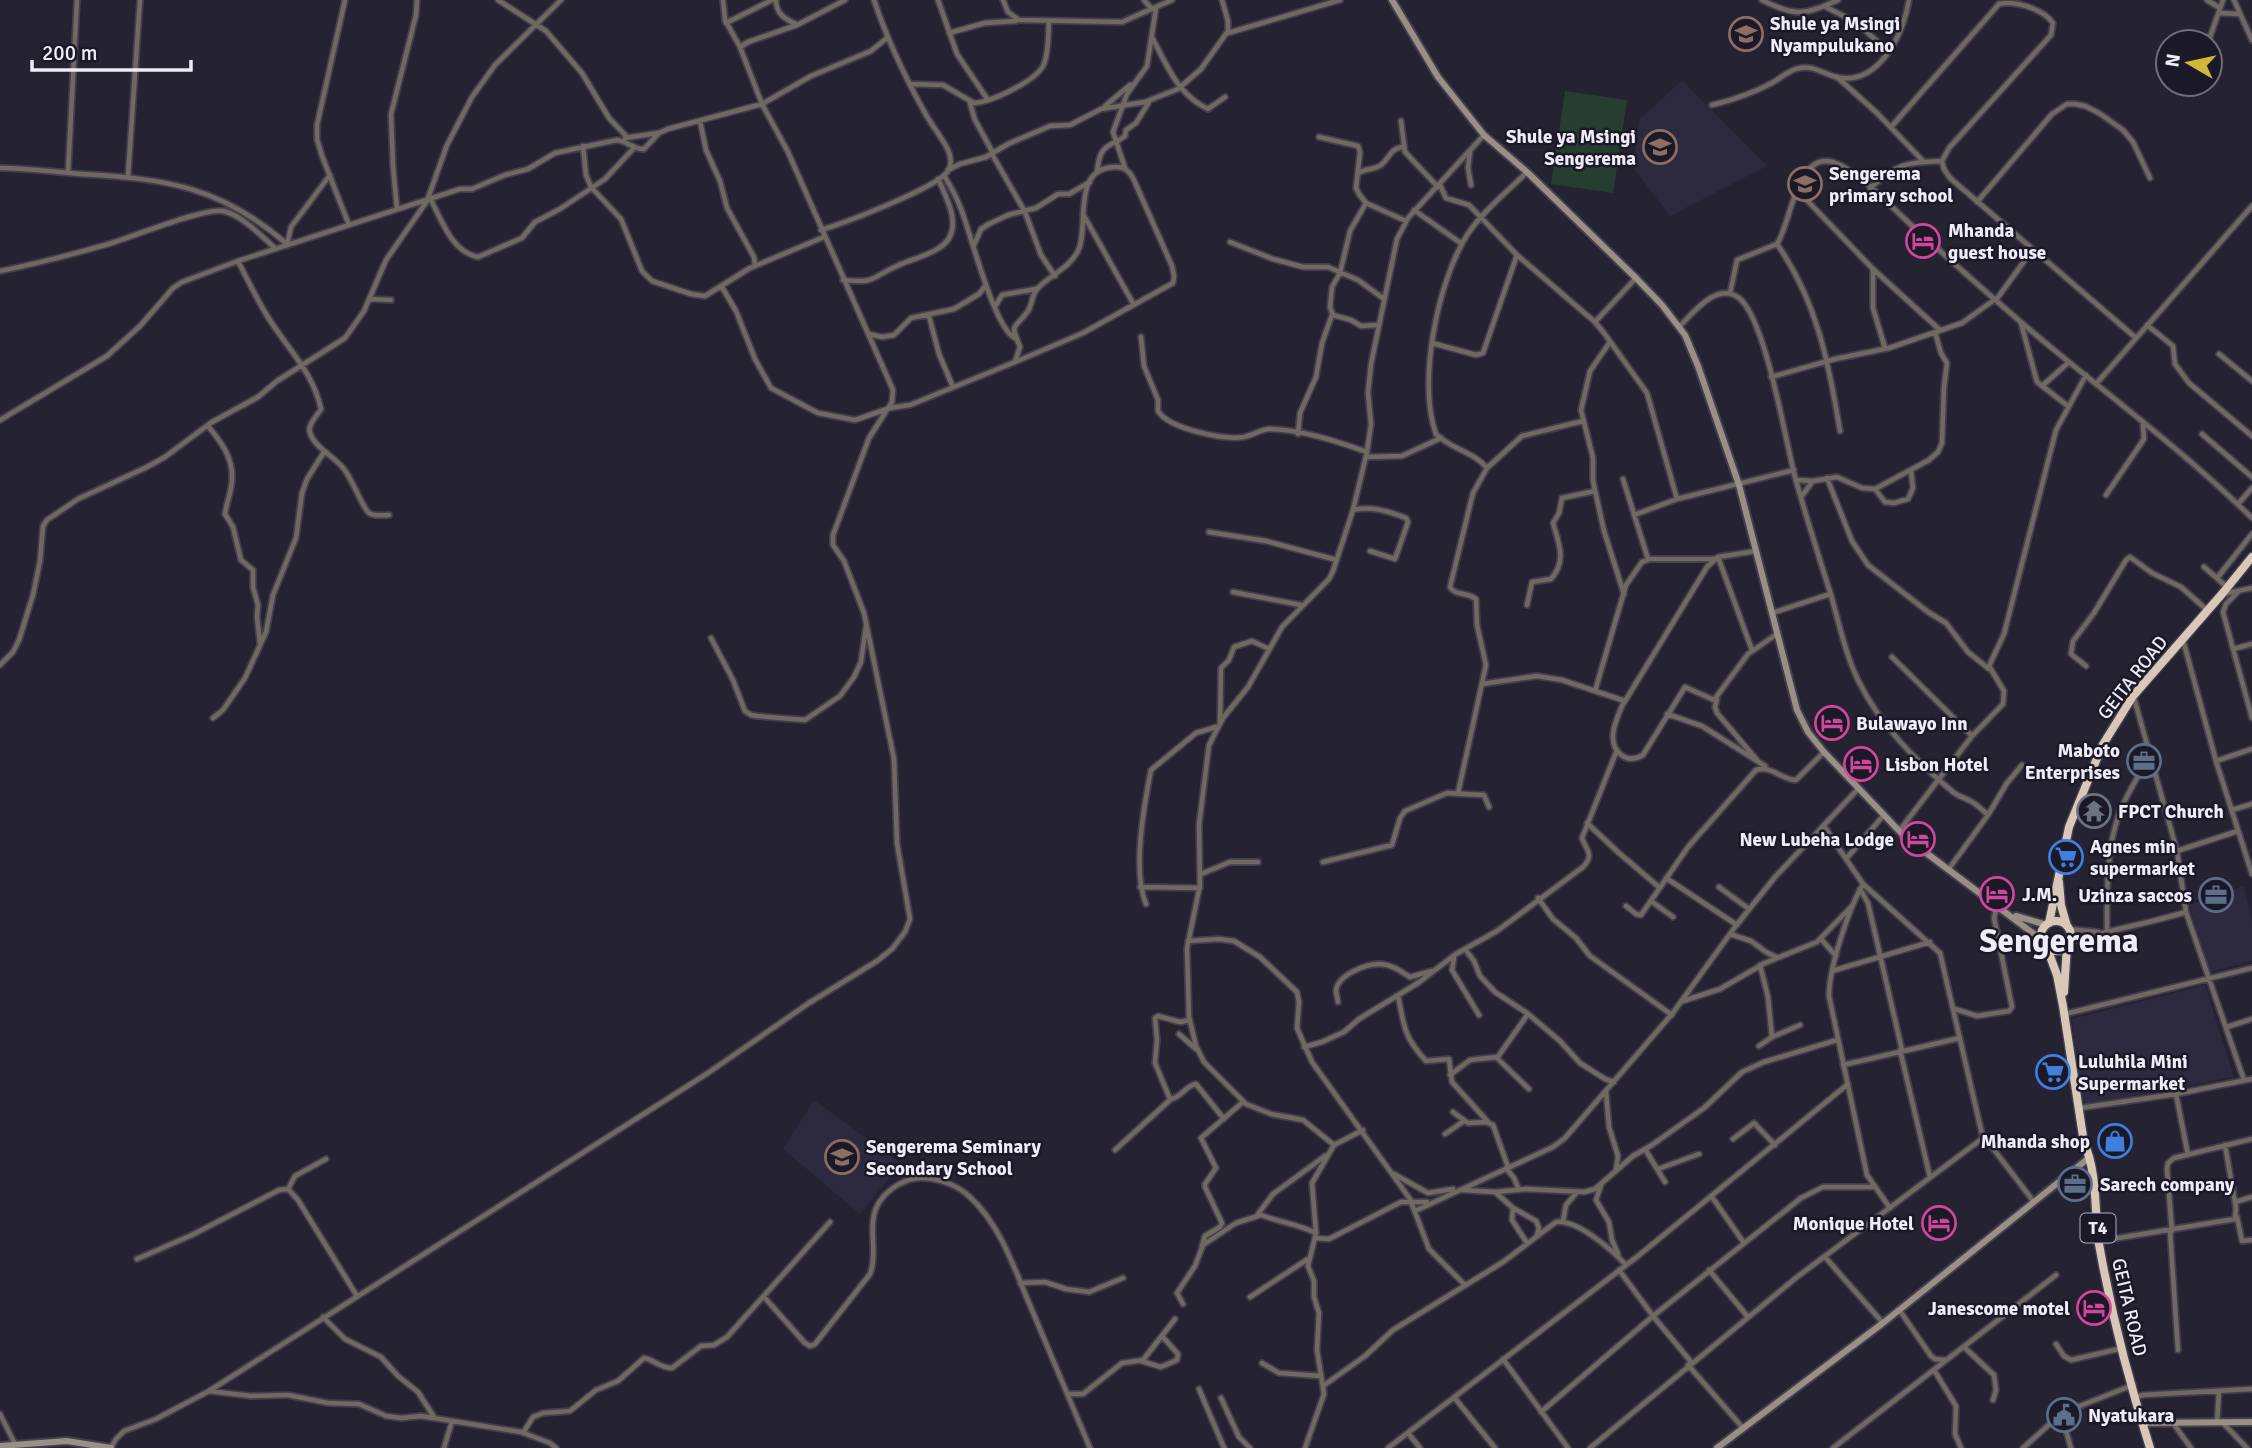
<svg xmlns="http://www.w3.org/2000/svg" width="2252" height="1448" font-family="Signika,sans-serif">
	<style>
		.built { fill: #2d2a3f }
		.green { fill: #253e2f }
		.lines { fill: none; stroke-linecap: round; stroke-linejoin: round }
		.street-casing { stroke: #413e4e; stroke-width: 8 }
		.secondary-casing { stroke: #413e4e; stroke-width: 10 }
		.highway-casing { stroke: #413e4e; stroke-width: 11 }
		.street { stroke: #706962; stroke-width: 4.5 }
		.secondary { stroke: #9a8f85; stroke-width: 6 }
		.highway { stroke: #d9c8b8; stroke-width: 8 }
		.labels { text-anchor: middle; stroke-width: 5; stroke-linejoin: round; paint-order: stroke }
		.shield { fill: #1b1928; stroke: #aeadb9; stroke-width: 2 }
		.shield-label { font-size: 18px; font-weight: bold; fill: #edecf7 }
		.poi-label { font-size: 19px; font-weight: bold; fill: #edecf7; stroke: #1b1928; text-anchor: start }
		.street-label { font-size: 19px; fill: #edecf7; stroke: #1b1928 }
		.town-label { font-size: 33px; font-weight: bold; fill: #edecf7; stroke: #1b1928 }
	</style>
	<rect width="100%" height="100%" fill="#252232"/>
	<path class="built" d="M1682,80L1767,166L1670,216L1632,166L1640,119Z
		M2244,886L2252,922V961L2209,972L2189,905Z
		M2205,985L2234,1077L2082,1105L2072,1019Z
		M814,1100L901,1164L860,1214L783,1149Z"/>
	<path class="green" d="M1565,91L1627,100L1613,193L1551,184Z"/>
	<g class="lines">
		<g class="street-casing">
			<path id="street" d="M345,0L317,125V139L322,156L349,225
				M498,0L546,31L582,73L609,118L627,137
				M723,0L725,20L740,47
				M776,0C776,14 785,19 796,24
				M845,0L797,25L748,42L740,47L762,104L811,76L871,51L887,38
				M938,0L957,54L988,100
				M1003,0L1008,12L1019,20L1122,22L1172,0
				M1144,0L1152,9
				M1762,0C1795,17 1805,15 1838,0
				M2207,0L2220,8
				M2234,0L2252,40
				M1826,7L1857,23L1889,52
				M2219,13L2240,14
				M726,23L772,0
				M949,33L985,23L1016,21
				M1228,33L1340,0
				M2210,37L2223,0
				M1153,39C1167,66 1179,96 1208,109L1225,97
				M1837,77L1877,113L1924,162
				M910,84L943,85L974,103C991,102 1037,81 1044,64C1049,52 1048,35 1049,21
				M970,103L975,120L993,153
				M1712,105C1733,100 1753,93 1772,83C1781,78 1790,69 1800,68C1813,65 1824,74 1836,77C1879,87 1904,33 1909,0
				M1105,106L1130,85
				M700,121L706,150L720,181L727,208L754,257L755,266
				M1401,121L1405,152L1438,187
				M1891,127L1999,4C2015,0 2043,9 2053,23L2051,35L1949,148L1942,161L1944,169L1950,178L2136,338
				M1319,137L1358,146L1360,152L1356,188L1359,194L1366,203L1406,221
				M625,138L658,133
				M1115,143L1125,136L1126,130L1136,123L1149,102
				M583,146L586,175L591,187L621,219L642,271L652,281L691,294L705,296L750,268L824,237
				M1470,151L1468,168L1471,185
				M992,154L1025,212L1041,255L1055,276
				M0,168C27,168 54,172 81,174C166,179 220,186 287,244
				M1125,168L1113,132L1127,94L1147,66L1156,8
				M948,170L960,164L986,157L1008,144L1050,126L1070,125L1101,109L1145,102L1178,89L1201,69L1228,31V21L1222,0
				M1097,172C1099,156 1100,149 1115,142
				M68,173L77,0
				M1359,173C1366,168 1374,170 1381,165C1390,158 1390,148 1403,147
				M944,175C950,186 957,197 961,209C971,234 994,328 1015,338
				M128,176L140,0
				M1440,185L1446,198L1469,205L1517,255L1595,322L1604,333L1647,393L1677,499
				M1870,188C1900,163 1903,163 1942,161
				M1798,191L1873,269L1940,330
				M431,200C442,221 452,252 478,257L522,238L535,222L560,209L605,179L634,148
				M1977,202L2052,114L2067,104H2075L2085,106L2099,113L2123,130L2133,142L2150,178
				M1366,203L1350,231L1340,273L1332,287L1330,307L1333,315L1351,320L1361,326L1378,325
				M397,209L393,166L391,114L416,15L417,0
				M1414,210L1462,244
				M1083,214L1134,305
				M821,230C844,223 937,188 948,171C952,165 951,156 948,150C942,137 932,126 925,113C905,77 887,39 874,0
				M1230,242L1273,259L1303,267H1328L1358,280L1384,299
				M1777,244C1817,301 1829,364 1840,431
				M287,245L291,227L330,175
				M974,245L981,229L989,224L1008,215L1036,208L1058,194H1069L1090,182
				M238,261C247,279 256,297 266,314C285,346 313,371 321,409C317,416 307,425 310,433C315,448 334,456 344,469C352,479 362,506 368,512C373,517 383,515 389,515
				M1873,269V308L1885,348
				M0,271C35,264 70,255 105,245C127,239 205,207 223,211C242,215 261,236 275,248
				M843,280C877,284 871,277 899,265C912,259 927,256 939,248C965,232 948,200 938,179
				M722,287L736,311L755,359L771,388L818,413L855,420L890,408L910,405L1015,362L1083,333L1173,283L1174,276L1172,266L1133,178C1129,171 1125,167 1116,167C1070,167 1090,227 1078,251C1069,268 1052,274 1039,287C1031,294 1033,303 1028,311C1013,331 1010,322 1020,347L1015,362
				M1730,293L1737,260L1777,244C1791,222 1795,163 1825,161C1848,159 1892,208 1909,223C1957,266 2004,309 2053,349C2120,404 2190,457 2252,518
				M370,299L391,300
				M1996,300L2033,249
				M996,305L1002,295L1036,289
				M929,316L939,354L953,387
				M1595,322L1636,278
				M2021,323L2037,382L2068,406
				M2147,325L2173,346L2175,364L2189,383L2252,436
				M1679,327C1693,313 1717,281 1739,298C1765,318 1785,437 1794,473C1805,514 1818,554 1831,595C1839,623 1845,653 1858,680C1880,725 1915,760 1953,792C1959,797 1966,798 1972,802C1978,805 1983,811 1988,815
				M869,334L882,337L894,335L911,318L954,309L979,294L986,285
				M1141,337L1144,366L1158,400V411C1169,429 1224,440 1244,437C1254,435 1261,429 1270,429C1303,430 1336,441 1367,452
				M1610,342L1590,371L1581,410L1593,458V481L1604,531L1624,594
				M1432,343L1476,355L1483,353L1517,255
				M2219,354L2252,381
				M1771,377L1835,359L1889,348L1930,334L1962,323L1994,300
				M2096,384L2252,206
				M2042,386L2069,362
				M0,420L107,356L140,326L173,288L182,282L238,261L460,189H472L505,175L528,169L555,153L617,140C627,141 634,150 644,149L659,133L668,129L762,104L788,152L893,390L892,402L869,438L833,535V545L844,561L864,613L894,759L897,843L910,919L905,932L892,949L877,961L809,1003L708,1073L209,1391L156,1419L124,1431L116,1439L111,1448
				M208,426C223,444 236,462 231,487C230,496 226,505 225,514L233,527L241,560L253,570V587L258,605L257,617L260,643
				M1298,434L1300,413L1316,377L1322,343L1332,315
				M2202,434L2252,477
				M1366,457L1402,456L1441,438
				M1487,468C1473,451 1450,449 1436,434C1417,382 1438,281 1467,235C1483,211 1507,192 1527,172
				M1827,478L1852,541L1868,565L1928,612L1946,623L1968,652L1989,669
				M1623,479L1648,559
				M1797,480L1813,481L1837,477L1862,488L1875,489L1929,460L1938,452L1942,443L1944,387L1947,363L1941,353L1935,332
				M1875,489L1885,502L1894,503L1908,499L1913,488L1911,471
				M2106,495L2144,439L2143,424
				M1801,497L1813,481
				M2238,504L2252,488
				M1353,510C1372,506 1388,511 1406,518L1408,522L1395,559L1370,551
				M1634,515L1677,499L1794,470
				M1209,532L1266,541L1337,560
				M1756,551L1718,557L1707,567L1622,706C1618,715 1614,724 1613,734C1612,752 1626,765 1643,755L1685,687L1714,700L1748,654L1777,634
				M1718,557L1752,650
				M2204,567L2227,587
				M2217,578L2252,534
				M2239,591L2226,604L2223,612L2252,718
				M1233,592L1301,605
				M2223,594L2252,588
				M1527,605L1532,582L1551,579C1567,561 1559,544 1553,523L1559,513L1562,498L1595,491
				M1772,613L1830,594
				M711,638L733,680L745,711L751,715L757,716L805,720L840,696L854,677L861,662L866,626
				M2183,640L2216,761L2252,874
				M2233,649L2252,644
				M1892,657L1972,736
				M0,665L13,652L19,640L33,595L40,561L43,526L47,520L78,499L147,467L165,457L212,422L258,397L277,381L345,338L364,311L386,260L427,201L447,145L472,97L495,65L561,0
				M2086,666L2071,654L2073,641L2094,613L2126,560L2130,557L2152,573L2181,587L2207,610
				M1482,684L1537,676L1562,680L1625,701
				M1595,691L1626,585L1642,562L1650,559H1715
				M2134,698L2177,851L2186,912L2244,1080
				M1717,699L1715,707L1717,713L1757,760
				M1667,714L1702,726L1765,766
				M213,718L223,710L245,678L266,632L273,595L296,538L302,493L307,479L324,452
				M1220,722L1221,668L1229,660L1234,647L1252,641L1269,649
				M2216,761L2252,749
				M1458,793L1486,665L1477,625L1476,599C1468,592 1455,596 1450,587L1473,493L1487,468L1522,436L1583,421
				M2232,810L2252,804
				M1883,816L1846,859L1863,884L1940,953L1982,1134L2034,1202
				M1587,823L1619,853L1660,888
				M1824,826L1846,859
				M1899,831L1972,736L2003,704L2004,691L1989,666L2004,634L2056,430L2086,375
				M2177,851L2238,831
				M1323,862L1392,845L1400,818L1405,811L1447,793L1484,795L1489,807
				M1948,870L1988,815L2007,783L2022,765
				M1201,874L1230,862H1258
				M1666,878L1737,925
				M1863,884C1849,908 1829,967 1829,996L1867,1175L1890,1208
				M1140,887L1200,888
				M1719,887L1749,909
				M1860,889L1868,903L1902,1050
				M1538,898L1553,919L1576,938L1590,956L1672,1015
				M1651,901L1673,917
				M1146,904C1132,870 1144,806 1151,770L1196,733L1216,727
				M1626,906L1636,914L1641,915L1688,847L1756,770C1771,765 1782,780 1796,780L1824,752
				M2069,929L2098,932
				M2107,931C2107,893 2106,850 2119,814C2127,793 2139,775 2150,756
				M1730,934L1751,941L1766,952L1776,957
				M1821,939L1836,956
				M1188,941L1219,939L1234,941L1260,957L1297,992L1299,1002L1297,1028L1312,1062L1410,1199L1429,1249L1464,1284
				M2070,942C2108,930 2147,924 2186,912
				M1465,949L1474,961L1480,976L1495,992L1527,1013L1560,1041L1580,1063L1605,1079L1614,1082
				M1454,958L1452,970L1479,1015
				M1832,971L1930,942
				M1398,995C1404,1027 1404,1037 1426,1061L1449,1059L1452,1082L1488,1122
				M1683,1001L1720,989L1765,963L1817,942L1852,906
				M1338,1002C1338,1000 1336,993 1336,991C1337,975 1367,963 1381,964C1393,965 1400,971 1410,977L1431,971
				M1955,1009L1977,1016L2009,1011L2012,1007L1994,918L1997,906
				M1528,1014L1497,1058L1529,1089
				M2065,1014L2252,968
				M1190,1020L1180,1022L1158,1016L1155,1018L1157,1040L1155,1063L1170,1099C1180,1099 1186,1085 1196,1084L1224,1119
				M2227,1027L2252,1019
				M1179,1034L1196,1049
				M1772,1037L1800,1025
				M1759,1046L1772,1037L1768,997L1760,965
				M1304,1047L1322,1042L1344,1032L1359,1019L1418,983L1456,954L1497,931L1583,867C1595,854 1586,850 1582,838L1617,750
				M1900,1050L1930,1177
				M1843,1065L1960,1038
				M1450,1075L1470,1060L1497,1057
				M1606,1092L1609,1127L1618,1156L1616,1170
				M2176,1094L2188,1155
				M2080,1108L2176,1094L2252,1079
				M1453,1112L1468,1123L1486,1122L1493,1125L1508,1167
				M1445,1134L1464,1121
				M1733,1139L1754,1123L1775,1145
				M1334,1145L1303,1120L1271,1114L1246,1104L1204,1062L1196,1046L1189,1017L1187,948L1200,885L1199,825L1209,745L1223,718L1248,687L1282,627L1329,579L1333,571L1353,510L1367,452L1371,424L1368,393L1371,364L1397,239L1408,218L1484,135
				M1645,1149L1665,1182
				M1115,1150L1171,1099
				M1506,1168L1514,1178L1519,1190
				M1658,1169L1699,1154
				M1394,1174L1428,1193L1453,1189
				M1601,1185L1596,1200L1609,1222L1612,1240L1618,1254
				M288,1189L295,1176L326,1159
				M1462,1190L1495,1192L1513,1208L1536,1221L1539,1228L1537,1235
				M1495,1192L1527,1189L1584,1192L1595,1189L1633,1156L1652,1145L1704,1108L1742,1072L1764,1062L1837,1040
				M1712,1197L1744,1243
				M2235,1202L2252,1197
				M1513,1208L1512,1220L1527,1243
				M1415,1211L1553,1147L1565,1138L1672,1014L1735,927L1775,877L1858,789
				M1258,1214L1273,1194L1325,1156
				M2237,1217L2242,1241L2252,1240
				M1563,1221L1566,1205L1577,1192
				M2170,1231L2178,1350
				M2172,1231L2167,1169L2168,1163L2174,1158L2252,1139
				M1315,1238L1329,1239L1401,1202H1427
				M2100,1241L2235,1219L2236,1208L2225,1145
				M1202,1246L1205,1236L1220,1227L1222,1223L1205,1187V1184L1216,1168L1201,1138L1243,1102
				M1825,1257L1883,1323
				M137,1259L192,1235L279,1190L288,1189L298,1200L357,1296
				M1619,1270L1653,1316L1692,1363
				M1709,1270L1748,1317
				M1020,1283L1045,1282L1066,1289L1089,1292L1123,1278
				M764,1297L805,1343L810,1346L815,1344L870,1274C879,1251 865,1222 880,1201C889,1188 906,1178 921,1178C939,1178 957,1185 970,1197C1002,1227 1015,1271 1032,1310C1051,1356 1071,1402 1090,1448
				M1250,1297L1308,1259
				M1183,1304L1177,1293L1195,1266L1203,1245L1236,1223L1261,1215C1279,1222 1298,1224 1316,1233
				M1900,1311L1931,1356L1935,1359L1946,1360
				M323,1317L345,1339L381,1357L398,1376L418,1392L434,1417
				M2056,1344L2064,1356L2071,1360L2123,1348
				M1965,1348L1994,1375L1996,1390L1993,1400
				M1503,1359L1568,1448
				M1141,1361L1161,1367L1177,1360L1178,1354L1162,1336
				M1262,1363L1279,1373L1321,1376
				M1688,1365L1743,1428
				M1934,1370L1956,1406L1955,1434L1961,1448
				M1323,1386L1365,1356L1393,1330L1503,1262L1556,1222C1577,1219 1612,1250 1626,1265
				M1199,1389L1224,1448
				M209,1391L251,1396L288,1395L328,1403L359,1404L386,1416L401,1418L421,1416L521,1432L550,1443L556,1448
				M1068,1394H1083L1122,1363L1143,1360L1175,1319
				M1454,1397L1495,1448
				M2136,1397L2143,1395L2252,1389
				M1221,1398L1239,1437L1250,1448
				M1541,1412L1653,1316L1801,1198L1823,1187H1873
				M2061,1413L2071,1448
				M0,1414L15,1444
				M2217,1422L2219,1391
				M2173,1423L2191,1448
				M2223,1423L2247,1448
				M523,1433L533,1417L543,1413L570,1411L596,1390L618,1381L644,1358C655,1360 660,1368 672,1368L701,1346L714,1345L727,1337L830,1222
				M1408,1433L1420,1448
				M444,1448L452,1421
				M1305,1448L1324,1394L1317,1350L1319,1313L1314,1297V1281L1308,1266L1316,1233L1312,1183L1334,1145L1363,1130
				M1388,1448L1638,1256L1848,1084
				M1590,1448L1797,1277L1983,1138
				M1833,1448L2056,1275
				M2023,1448L2062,1413L2133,1385"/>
		</g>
		<g class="secondary-casing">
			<path id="secondary" d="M1392,0L1438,77L1484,135L1527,172L1636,278L1662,305L1685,335L1698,366L1739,485L1797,710L1808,732L1824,752L1905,837L2042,940
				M2016,916L2047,925
				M2142,1423L2252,1422
				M0,1446L67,1441L111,1448
				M1717,1448L1883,1323L2090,1157"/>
		</g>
		<g class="highway-casing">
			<path id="highway" d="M2059,882L2061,905L2067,926
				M2041 936a15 15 0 1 1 30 0a15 15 0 1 1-30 0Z
				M2049,923L2069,827L2102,746L2133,696L2222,594L2252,557
				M2047,948L2057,975L2063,1006L2084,1143C2098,1174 2094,1211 2099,1244C2111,1312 2129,1382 2150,1448
				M2064,992L2067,946"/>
		</g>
		<use href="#street" class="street"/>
		<use href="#secondary" class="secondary"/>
		<use href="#highway" class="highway"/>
	</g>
	<defs>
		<g id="school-ring" transform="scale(1.75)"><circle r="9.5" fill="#1b1928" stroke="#8d6e63" stroke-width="1.5"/><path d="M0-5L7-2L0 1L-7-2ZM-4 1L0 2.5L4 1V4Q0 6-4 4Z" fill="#8d6e63"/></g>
		<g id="hotel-ring" transform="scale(1.75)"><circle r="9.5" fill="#1b1928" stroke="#d1479c" stroke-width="1.5"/><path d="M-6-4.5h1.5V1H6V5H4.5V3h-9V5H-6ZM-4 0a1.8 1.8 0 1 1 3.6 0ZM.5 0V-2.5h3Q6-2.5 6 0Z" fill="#d1479c"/></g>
		<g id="office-ring" transform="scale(1.75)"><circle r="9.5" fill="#1b1928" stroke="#5c6f8a" stroke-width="1.5"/><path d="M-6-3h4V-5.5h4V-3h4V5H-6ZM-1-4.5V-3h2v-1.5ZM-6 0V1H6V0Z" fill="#5c6f8a"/></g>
		<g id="temple-ring" transform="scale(1.75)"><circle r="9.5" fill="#1b1928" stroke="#6b7280" stroke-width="1.5"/><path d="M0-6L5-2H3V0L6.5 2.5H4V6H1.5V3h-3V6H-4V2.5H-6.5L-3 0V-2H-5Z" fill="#6b7280"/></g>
		<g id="supermarket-ring" transform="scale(1.75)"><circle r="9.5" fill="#1b1928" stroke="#3f7fe0" stroke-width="1.5"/><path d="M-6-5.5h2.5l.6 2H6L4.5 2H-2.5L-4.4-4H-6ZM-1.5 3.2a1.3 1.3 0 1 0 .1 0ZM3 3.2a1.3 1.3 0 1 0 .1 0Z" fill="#3f7fe0"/></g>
		<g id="shop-ring" transform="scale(1.75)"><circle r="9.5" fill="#1b1928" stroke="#3f7fe0" stroke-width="1.5"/><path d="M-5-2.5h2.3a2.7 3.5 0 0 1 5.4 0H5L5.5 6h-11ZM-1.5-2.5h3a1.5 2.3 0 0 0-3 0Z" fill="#3f7fe0"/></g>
		<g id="civic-ring" transform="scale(1.75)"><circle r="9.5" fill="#1b1928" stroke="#5c6f8a" stroke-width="1.5"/><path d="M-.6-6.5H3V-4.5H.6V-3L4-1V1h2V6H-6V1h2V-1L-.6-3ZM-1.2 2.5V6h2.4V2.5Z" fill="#5c6f8a"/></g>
	</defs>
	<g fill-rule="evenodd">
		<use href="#school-ring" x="1746" y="34"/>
		<use href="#school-ring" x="1660" y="147"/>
		<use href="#school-ring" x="1805" y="184"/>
		<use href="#hotel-ring" x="1923" y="241"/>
		<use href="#hotel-ring" x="1832" y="723"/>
		<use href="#office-ring" x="2144" y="761"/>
		<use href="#hotel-ring" x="1861" y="764"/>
		<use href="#temple-ring" x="2094" y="811"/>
		<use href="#hotel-ring" x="1918" y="839"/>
		<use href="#supermarket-ring" x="2066" y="857"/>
		<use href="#hotel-ring" x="1997" y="894"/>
		<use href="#office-ring" x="2216" y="895"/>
		<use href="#supermarket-ring" x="2053" y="1072"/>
		<use href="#shop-ring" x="2115" y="1141"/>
		<use href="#school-ring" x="842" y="1157"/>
		<use href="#office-ring" x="2075" y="1184"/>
		<use href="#hotel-ring" x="1939" y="1223"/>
		<use href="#hotel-ring" x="2094" y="1308"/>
		<use href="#civic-ring" x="2064" y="1415"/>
	</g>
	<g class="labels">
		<rect class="shield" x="2080.5" y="1213.5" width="35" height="29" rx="5"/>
		<g class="shield-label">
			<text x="2098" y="1234">T4</text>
		</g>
		<g class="poi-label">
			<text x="1770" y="30">Shule ya Msingi<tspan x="1770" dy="22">Nyampulukano</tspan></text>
			<text x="1636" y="143" text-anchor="end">Shule ya Msingi<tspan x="1636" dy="22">Sengerema</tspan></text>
			<text x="1829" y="180">Sengerema<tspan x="1829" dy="22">primary school</tspan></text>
			<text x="1948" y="237">Mhanda<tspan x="1948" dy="22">guest house</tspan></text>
			<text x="1856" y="730">Bulawayo Inn</text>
			<text x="2120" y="757" text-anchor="end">Maboto<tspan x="2120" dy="22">Enterprises</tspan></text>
			<text x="1885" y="771">Lisbon Hotel</text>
			<text x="2118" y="818">FPCT Church</text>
			<text x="1894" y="846" text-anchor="end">New Lubeha Lodge</text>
			<text x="2090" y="853">Agnes min<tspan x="2090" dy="22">supermarket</tspan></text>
			<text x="2022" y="901">J.M.</text>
			<text x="2192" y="902" text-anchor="end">Uzinza saccos</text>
			<text x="2078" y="1068">Luluhila Mini<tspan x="2078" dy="22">Supermarket</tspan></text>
			<text x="2090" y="1148" text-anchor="end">Mhanda shop</text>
			<text x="866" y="1153">Sengerema Seminary<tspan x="866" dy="22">Secondary School</tspan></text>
			<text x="2100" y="1191">Sarech company</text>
			<text x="1914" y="1230" text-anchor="end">Monique Hotel</text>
			<text x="2070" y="1315" text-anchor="end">Janescome motel</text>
			<text x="2088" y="1422">Nyatukara</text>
		</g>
		<g class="street-label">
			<text transform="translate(2132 677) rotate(-52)" y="7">GEITA ROAD</text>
			<text transform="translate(2130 1307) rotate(77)" y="7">GEITA ROAD</text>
		</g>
		<g class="town-label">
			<text x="2059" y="952">Sengerema</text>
		</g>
	</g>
	<g transform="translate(2189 63) rotate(279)"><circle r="33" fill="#1b1928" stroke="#6f6d7b" stroke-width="2"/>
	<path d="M0-5L12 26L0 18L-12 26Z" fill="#cfb837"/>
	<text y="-10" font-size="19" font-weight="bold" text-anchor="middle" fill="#edecf7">N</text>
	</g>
	<path d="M32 60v10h159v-10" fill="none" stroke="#edecf7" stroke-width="3.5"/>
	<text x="42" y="60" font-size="21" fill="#edecf7" stroke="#1b1928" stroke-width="5" paint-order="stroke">200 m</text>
</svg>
